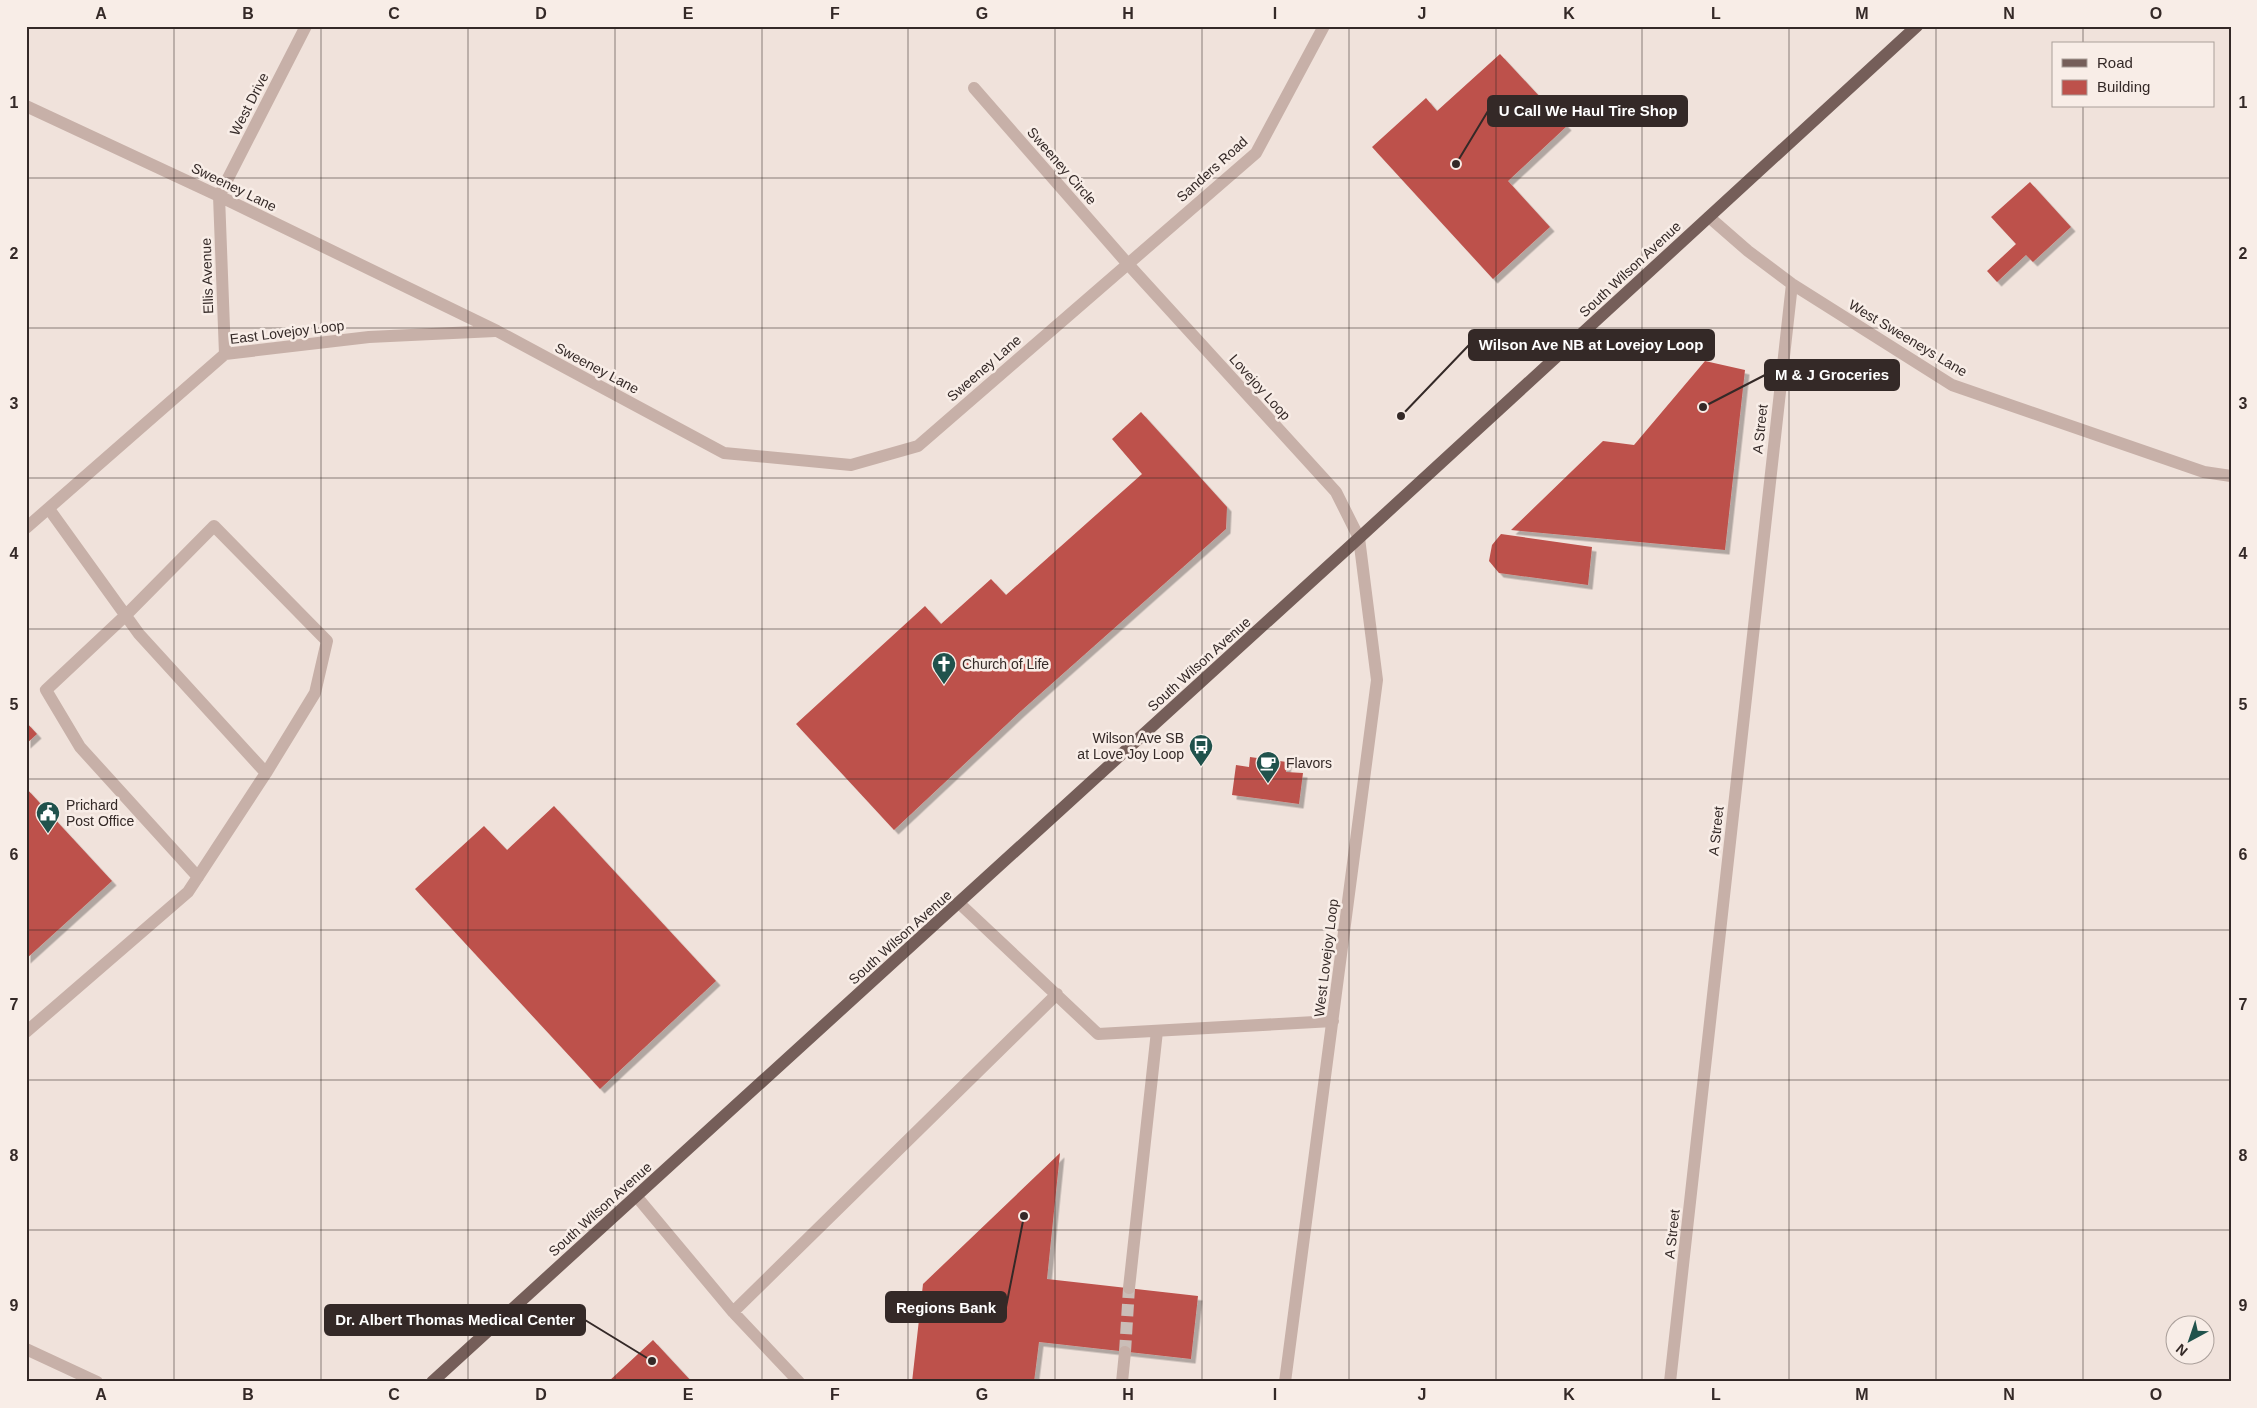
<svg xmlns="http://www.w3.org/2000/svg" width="2257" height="1408" font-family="Arial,sans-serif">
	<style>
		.building { fill: #bd514b; filter: url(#shadow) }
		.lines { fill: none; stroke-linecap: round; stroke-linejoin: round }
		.minor-tunnel { stroke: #cabdb7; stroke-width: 12; stroke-dasharray: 12 6; stroke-linecap: butt }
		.minor { stroke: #c7b0a8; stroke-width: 12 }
		.major { stroke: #755e59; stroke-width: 12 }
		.grid { fill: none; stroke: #342927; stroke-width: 1; stroke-opacity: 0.55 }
		.labels { text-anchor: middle; stroke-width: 5; stroke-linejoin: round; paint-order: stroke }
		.street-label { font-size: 14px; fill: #342927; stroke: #f8ede7 }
		.poi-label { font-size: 14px; fill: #342927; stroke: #f8ede7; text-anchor: start }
		.leader { fill: none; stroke: #342927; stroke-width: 2 }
		.callout-dot { fill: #342927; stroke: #f8ede7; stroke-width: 2 }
		.callout { fill: #342927; stroke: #342927; stroke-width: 2 }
		.callout-label { font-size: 15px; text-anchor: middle; font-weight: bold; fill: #fff }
		.neatline { fill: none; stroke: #342927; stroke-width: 2 }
		.grid-label { font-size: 16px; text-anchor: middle; font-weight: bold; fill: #342927 }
	</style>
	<defs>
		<filter id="shadow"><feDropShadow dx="4.5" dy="4.5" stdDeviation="0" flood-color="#0004"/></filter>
	</defs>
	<rect width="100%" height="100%" fill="#f0e2db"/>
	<path class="building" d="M1500,54L1567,126L1508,181L1550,227L1493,279L1372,147L1426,98L1437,111Z
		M2030,182L2071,227L2033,262L2026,255L1997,282L1987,271L2016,244L1991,217Z
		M1705,361L1745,370L1725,550L1511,530L1603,441L1634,445Z
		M1141,412L1227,507L1226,529L1021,711L894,830L796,724L925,606L941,624L991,579L1006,595L1142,474L1112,439Z
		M1501,534L1592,547L1588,585L1499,573L1489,561L1492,545Z
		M26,722L37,734L26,744Z
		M1250,757L1287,762L1286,772L1303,773L1299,804L1232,795L1236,765L1249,767Z
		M26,788L112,881L26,959Z
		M554,806L716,981L600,1089L415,889L484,826L507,850Z
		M1060,1153L1047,1279L1198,1296L1191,1359L1039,1342L1034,1382H912L923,1284Z
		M653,1340L692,1382H608Z"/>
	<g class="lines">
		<path class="minor-tunnel" d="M1125,1352L1129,1288"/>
		<path class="minor" d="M974,88L1127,263L1336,492L1359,538L1377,680L1285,1382
			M26,106L219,196L497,331L724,453L851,465L918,446L1256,153L1324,26
			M1709,217L1748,251L1792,284L1952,385L2204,472L2231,476
			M225,354L219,196L306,26
			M26,528L225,354L369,337L495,331
			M198,877L80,747L46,690L126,615L214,526L327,641L315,693L266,773
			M959,903L1098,1034L1333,1021
			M26,1032L188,892L266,773L139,634L49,509
			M637,1197L733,1312L799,1382
			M1129,1288L1157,1031
			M733,1312L1057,994
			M26,1349L97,1382
			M1122,1382L1125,1352
			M1670,1382L1792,284"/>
		<path class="major" d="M432,1382L1359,538L1917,26"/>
	</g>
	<path class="grid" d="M174,26V1382M321,26V1382M468,26V1382M615,26V1382M762,26V1382M908,26V1382M1055,26V1382M1202,26V1382M1349,26V1382M1496,26V1382M1642,26V1382M1789,26V1382M1936,26V1382M2083,26V44M2083,106V1382M26,178H2231M26,328H2231M26,478H2231M26,629H2231M26,779H2231M26,930H2231M26,1080H2231M26,1230H2231"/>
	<defs>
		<g id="church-pin" transform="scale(1.25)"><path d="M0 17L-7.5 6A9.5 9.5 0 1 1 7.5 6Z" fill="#20524c" stroke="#f8ede7"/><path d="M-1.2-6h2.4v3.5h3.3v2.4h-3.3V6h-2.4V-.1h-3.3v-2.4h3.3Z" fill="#fff"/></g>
		<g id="bus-pin" transform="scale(1.25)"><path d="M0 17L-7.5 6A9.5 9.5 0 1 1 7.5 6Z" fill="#20524c" stroke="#f8ede7"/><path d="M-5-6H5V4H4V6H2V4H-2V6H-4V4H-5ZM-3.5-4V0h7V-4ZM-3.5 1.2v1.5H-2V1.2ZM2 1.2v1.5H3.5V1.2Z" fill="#fff"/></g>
		<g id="cafe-pin" transform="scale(1.25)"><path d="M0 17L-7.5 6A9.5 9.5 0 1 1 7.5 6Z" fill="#20524c" stroke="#f8ede7"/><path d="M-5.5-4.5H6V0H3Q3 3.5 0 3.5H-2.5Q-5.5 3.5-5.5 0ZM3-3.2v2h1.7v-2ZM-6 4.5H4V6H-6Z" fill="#fff"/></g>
		<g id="civic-pin" transform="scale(1.25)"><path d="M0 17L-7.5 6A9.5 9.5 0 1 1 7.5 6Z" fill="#20524c" stroke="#f8ede7"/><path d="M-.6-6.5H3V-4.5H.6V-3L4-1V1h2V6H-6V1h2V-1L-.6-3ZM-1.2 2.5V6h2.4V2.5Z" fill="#fff"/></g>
	</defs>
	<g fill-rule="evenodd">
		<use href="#church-pin" x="944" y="664"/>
		<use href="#bus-pin" x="1201" y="746"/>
		<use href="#cafe-pin" x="1268" y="763"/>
		<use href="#civic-pin" x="48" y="813"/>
	</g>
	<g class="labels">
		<g class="street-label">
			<text transform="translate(249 104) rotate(-63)" y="5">West Drive</text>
			<text transform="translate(1062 166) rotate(49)" y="5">Sweeney Circle</text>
			<text transform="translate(1212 169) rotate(-42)" y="5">Sanders Road</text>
			<text transform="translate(234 187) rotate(26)" y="5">Sweeney Lane</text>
			<text transform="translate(1630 269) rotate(-43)" y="5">South Wilson Avenue</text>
			<text transform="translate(207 276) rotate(-92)" y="5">Ellis Avenue</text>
			<text transform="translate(287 332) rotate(-7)" y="5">East Lovejoy Loop</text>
			<text transform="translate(1908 338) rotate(31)" y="5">West Sweeneys Lane</text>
			<text transform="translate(597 368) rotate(28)" y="5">Sweeney Lane</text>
			<text transform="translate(984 368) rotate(-41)" y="5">Sweeney Lane</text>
			<text transform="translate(1260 387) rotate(48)" y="5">Lovejoy Loop</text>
			<text transform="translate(1760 429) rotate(-84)" y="5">A Street</text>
			<text transform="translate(1199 664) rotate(-42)" y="5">South Wilson Avenue</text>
			<text transform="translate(1716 831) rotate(-84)" y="5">A Street</text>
			<text transform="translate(900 937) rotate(-42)" y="5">South Wilson Avenue</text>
			<text transform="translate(1326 958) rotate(-83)" y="5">West Lovejoy Loop</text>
			<text transform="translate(600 1209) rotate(-42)" y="5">South Wilson Avenue</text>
			<text transform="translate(1672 1234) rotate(-84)" y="5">A Street</text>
		</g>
		<g class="poi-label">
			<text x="962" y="669">Church of Life</text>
			<text x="1184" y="743" text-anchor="end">Wilson Ave SB<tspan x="1184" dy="16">at Love Joy Loop</tspan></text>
			<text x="1286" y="768">Flavors</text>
			<text x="66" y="810">Prichard<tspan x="66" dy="16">Post Office</tspan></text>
		</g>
	</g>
	<path class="leader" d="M1456 164L1488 111M1401 416L1469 345M1703 407L1765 375M1024 1216L1006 1307M652 1361L585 1320"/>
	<g class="callout-dot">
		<circle cx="1456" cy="164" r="5"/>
		<circle cx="1401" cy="416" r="5"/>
		<circle cx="1703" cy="407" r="5"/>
		<circle cx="1024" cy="1216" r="5"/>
		<circle cx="652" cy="1361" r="5"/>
	</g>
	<g class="callout">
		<rect x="1488" y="96" width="199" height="30" rx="5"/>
		<rect x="1469" y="330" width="245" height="30" rx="5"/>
		<rect x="1765" y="360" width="134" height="30" rx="5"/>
		<rect x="886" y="1292" width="120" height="30" rx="5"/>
		<rect x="325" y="1305" width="260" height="30" rx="5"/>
	</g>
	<g class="callout-label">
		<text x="1588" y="116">U Call We Haul Tire Shop</text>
		<text x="1591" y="350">Wilson Ave NB at Lovejoy Loop</text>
		<text x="1832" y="380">M &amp; J Groceries</text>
		<text x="946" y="1313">Regions Bank</text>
		<text x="455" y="1325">Dr. Albert Thomas Medical Center</text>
	</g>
	<rect width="2257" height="1408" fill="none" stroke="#f8ede7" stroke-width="55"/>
	<rect x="2052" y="42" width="162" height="65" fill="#f8ede7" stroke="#aa9f9a"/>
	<rect x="2062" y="59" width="25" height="8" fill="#755e59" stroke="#aa9f9a"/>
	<text x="2097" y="68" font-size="15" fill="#342927">Road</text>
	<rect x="2062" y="80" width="25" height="15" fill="#bd514b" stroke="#aa9f9a"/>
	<text x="2097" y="92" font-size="15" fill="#342927">Building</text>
	<g transform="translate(2190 1340) rotate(220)"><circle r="24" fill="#f8ede7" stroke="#aa9f9a"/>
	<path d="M0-4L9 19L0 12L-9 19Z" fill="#20524c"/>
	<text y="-8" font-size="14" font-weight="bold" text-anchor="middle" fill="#342927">N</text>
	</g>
	<rect x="28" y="28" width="2202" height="1352" class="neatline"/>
	<g class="grid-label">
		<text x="101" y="19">A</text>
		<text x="248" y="19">B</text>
		<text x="394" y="19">C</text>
		<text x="541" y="19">D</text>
		<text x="688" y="19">E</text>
		<text x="835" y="19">F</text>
		<text x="982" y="19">G</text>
		<text x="1128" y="19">H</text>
		<text x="1275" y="19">I</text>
		<text x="1422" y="19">J</text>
		<text x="1569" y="19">K</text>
		<text x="1716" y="19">L</text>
		<text x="1862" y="19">M</text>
		<text x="2009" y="19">N</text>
		<text x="2156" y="19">O</text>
		<text x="14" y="108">1</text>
		<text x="2243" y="108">1</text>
		<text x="14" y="259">2</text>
		<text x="2243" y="259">2</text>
		<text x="14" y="409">3</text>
		<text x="2243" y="409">3</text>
		<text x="14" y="559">4</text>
		<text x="2243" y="559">4</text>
		<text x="14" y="710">5</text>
		<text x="2243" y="710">5</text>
		<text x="14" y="860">6</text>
		<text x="2243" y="860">6</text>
		<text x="14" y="1010">7</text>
		<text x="2243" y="1010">7</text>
		<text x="14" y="1161">8</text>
		<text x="2243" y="1161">8</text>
		<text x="14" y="1311">9</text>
		<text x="2243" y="1311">9</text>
		<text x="101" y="1400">A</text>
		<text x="248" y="1400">B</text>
		<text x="394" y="1400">C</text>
		<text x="541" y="1400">D</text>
		<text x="688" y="1400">E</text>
		<text x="835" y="1400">F</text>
		<text x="982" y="1400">G</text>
		<text x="1128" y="1400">H</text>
		<text x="1275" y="1400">I</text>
		<text x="1422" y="1400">J</text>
		<text x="1569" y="1400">K</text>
		<text x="1716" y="1400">L</text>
		<text x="1862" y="1400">M</text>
		<text x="2009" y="1400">N</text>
		<text x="2156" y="1400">O</text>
	</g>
</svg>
